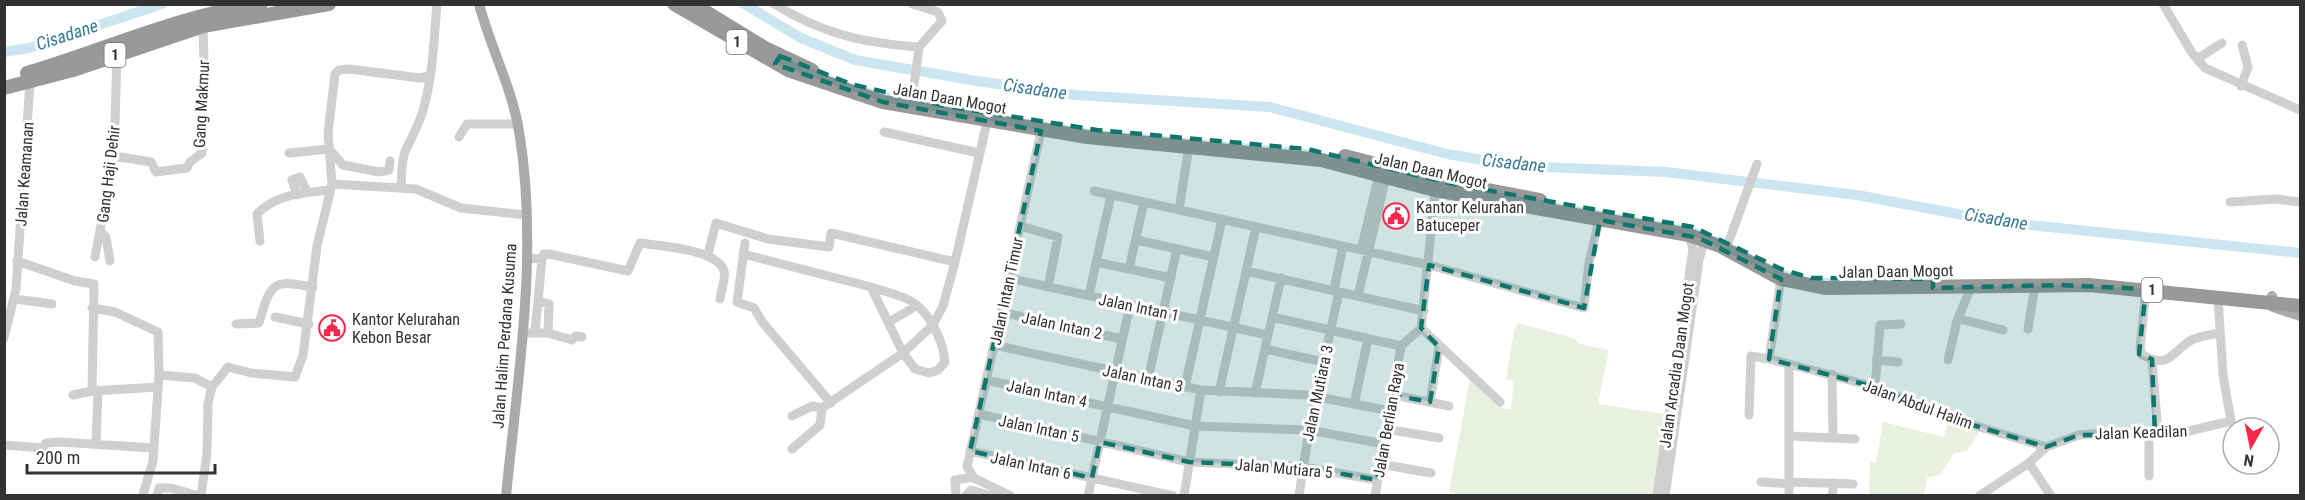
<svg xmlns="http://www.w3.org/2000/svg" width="2305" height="500" font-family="'Roboto Condensed',sans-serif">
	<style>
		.green { fill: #eaf0e0 }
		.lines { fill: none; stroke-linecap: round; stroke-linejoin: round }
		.river { stroke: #cbe6f1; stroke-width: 10 }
		.minor { stroke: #cfcfcf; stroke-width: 9 }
		.major { stroke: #aaa; stroke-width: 10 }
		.highway { stroke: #999; stroke-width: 14 }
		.marked { fill: #0f766e; fill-opacity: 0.2; stroke: #0f766e; stroke-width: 4.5; stroke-dasharray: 12 8; stroke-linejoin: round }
		.labels { text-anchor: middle; stroke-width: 6; stroke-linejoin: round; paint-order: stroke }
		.shield { fill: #fff; stroke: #707070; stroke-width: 1.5 }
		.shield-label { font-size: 15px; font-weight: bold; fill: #323232 }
		.street-label { font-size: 16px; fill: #323232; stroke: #fff }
		.poi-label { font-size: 16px; fill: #323232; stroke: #fff; text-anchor: start }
		.water-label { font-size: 18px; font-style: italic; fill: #347a97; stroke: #fff }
	</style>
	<rect width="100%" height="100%" fill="#fff"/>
	<path class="green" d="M1518,323L1573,338L1580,344L1609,350L1598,404L1679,416L1668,495L1466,496L1449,492L1470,379L1504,409H1511L1514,381L1506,379L1514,331Z
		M1949,418L1981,429L1967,451L1954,453L1940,475L1927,478L1924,495L1869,496L1870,462L1876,463L1883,422L1944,437Z"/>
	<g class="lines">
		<path class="river" d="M744,4L801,38L855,60L977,81L1075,95L1270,107L1447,154L1519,166L1666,172L1857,195L2000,222L2300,253
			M4,52L29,48L162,4"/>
		<path class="minor" d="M774,4C823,34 863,43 919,47
			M912,4L938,12L942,21L919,47L912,100
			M2163,4L2192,53L2205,68L2300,110
			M2197,59L2222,43
			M2241,86L2248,67L2242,45
			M884,132L979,153
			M459,137L467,124H518
			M289,153L329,149L343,165L379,172L389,170L390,161
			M114,156L151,162L156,172L187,168L190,162L202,153L205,96L203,26
			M332,184L416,189L461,208L526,215
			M1436,185L1421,328L1500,402
			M401,186C402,175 401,159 406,149C413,136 420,121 424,107C433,74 434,39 437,4
			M1094,191L1429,265L1584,308L1589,263L1599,220
			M297,195L292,180L300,177L307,192
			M2230,202L2276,199L2300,202
			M1179,210L1189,146
			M1020,226L1058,237L1048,287
			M101,232L106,237L110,261
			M1136,240L1214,257
			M260,241L257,214C276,194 303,193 330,190
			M1729,241L1757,164
			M745,243L737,302L754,308L763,323L831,403
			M1361,250L1379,175
			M708,254L716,223L768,239L829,247L831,233L955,262
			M743,254L871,287
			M95,257L114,156L117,55
			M526,258L542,259L544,254H549L628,271L640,243C660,246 718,249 724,271C726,278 721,291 720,299
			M17,261L75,281L94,284L92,391L73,395
			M1096,262L1171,278
			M1129,269L1144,202
			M1246,271L1424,311
			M1009,278L1268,335
			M1781,279L1769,359L1789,364V496
			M871,287C883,291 896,294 907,299C929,309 943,340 945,362L938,370L929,373L915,369L903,353Z
			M2146,289L2140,348L2142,355C2169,368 2169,356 2188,342C2197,336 2209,335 2220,333
			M1334,290L1343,246
			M1089,295L1111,195
			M1358,296L1386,177
			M15,299L52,304
			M538,301L549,304L548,333
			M92,308L115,312L158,332L159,375L153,461L143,495
			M1001,312L1122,339
			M275,317L309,324
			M1272,317L1401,346
			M1960,319L2003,330
			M889,322L916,306
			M236,324L259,323C271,283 271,279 313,287
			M2028,329L2035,285
			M535,332L542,259
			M522,333H548L572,340L576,336L582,337
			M4,338L16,289L30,82
			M994,345L1201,390L1308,395L1390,411
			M1265,349L1323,362
			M2152,359L2157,421L2155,435
			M1876,360L1898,362
			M1948,360L1957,321L1971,287
			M1789,364L1875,387L1956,420L2046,447
			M1832,374L1833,438
			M159,375L195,378L212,387L228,367L251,373L295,377L303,355L317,246L332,184L328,133L335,74L339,70L349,69L420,78L429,76
			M1148,379L1177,249
			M986,380L1195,426L1309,430L1384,444
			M1185,387L1222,220
			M1875,387L1880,325L1901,324
			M92,391L158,387
			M1219,392L1256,227
			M1255,393L1281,278
			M1393,395L1449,406
			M1430,402L1439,347
			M1354,404L1368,339
			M979,414L1189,462L1303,467L1377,480
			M1749,415L1751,356L1769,359
			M792,416L812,406L822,408L903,353L933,325L943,306L955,262L987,122
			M1386,429L1439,438
			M1789,436L1855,439
			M96,443L98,390
			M4,445L43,448L46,443L59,442L154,448
			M792,449L820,425L822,408
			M970,451L1173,496
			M2029,463L2051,496
			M1380,464L1431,473
			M2149,476V434
			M1761,482L1789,484
			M1789,482L1853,484
			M157,496L159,488H171L199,496
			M201,496L207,453L208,403L212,387
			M956,496L955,480L973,477
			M966,496L971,490L991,496
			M1011,496L974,478L967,467L1041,131
			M1088,496L1130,305
			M1184,496L1201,390
			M1299,496L1310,423L1339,292
			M1375,496L1401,346L1421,328
			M1657,496L1693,249L1689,235
			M1665,496L1699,260L1703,246L1709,242
			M1832,496L1834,483
			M1979,496L2029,463L2046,447L2079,435L2116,432L2155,435L2189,431L2231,421L2223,375L2218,298"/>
		<path class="major" d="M479,4C490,46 512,88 519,131C539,251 518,375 506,496
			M2272,296L2273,307L2300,316"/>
		<path class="highway" d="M674,4L788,70L883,102L1087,137L1321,160L1435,190L1689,235L1720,246L1781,279L1825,288L2089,285L2300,306
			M693,4L765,48L812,70
			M27,73C105,50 180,15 261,4
			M4,88L73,70L203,26L329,4
			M1345,156L1436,180L1540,200"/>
	</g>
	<path class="marked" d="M780,56L851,84L945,106L1097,130L1307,149L1458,185L1693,227L1781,269L1811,278L1933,279V288L2060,285L2146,289L2139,354L2152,359L2155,435H2079L2046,447L1956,420L1875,387L1769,359L1781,279L1699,238L1600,220L1584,308L1429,265L1421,328L1439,347L1430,402L1393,395L1377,480L1303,467L1189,462L1100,442L1092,478L970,451L1041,131L883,102L775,64Z"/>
	<defs>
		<g id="civic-ring" transform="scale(1.35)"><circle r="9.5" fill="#fff" stroke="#f7274b" stroke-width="1.5"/><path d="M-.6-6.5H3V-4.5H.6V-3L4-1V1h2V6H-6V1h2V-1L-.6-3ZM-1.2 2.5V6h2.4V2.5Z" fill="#f7274b"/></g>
	</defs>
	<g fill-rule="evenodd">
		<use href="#civic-ring" x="1396" y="216"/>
		<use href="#civic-ring" x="332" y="328"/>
	</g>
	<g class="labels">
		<g class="shield">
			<rect x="726.5" y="30" width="21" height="24" rx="4.5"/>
			<rect x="104.5" y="43" width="21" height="24" rx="4.5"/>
			<rect x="2141.5" y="278" width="21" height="24" rx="4.5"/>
		</g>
		<g class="shield-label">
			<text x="737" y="47">1</text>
			<text x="115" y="60">1</text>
			<text x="2152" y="295">1</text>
		</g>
		<g class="street-label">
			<text transform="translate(950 98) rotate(10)" y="6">Jalan Daan Mogot</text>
			<text transform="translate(201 104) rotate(-87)" y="6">Gang Makmur</text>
			<text transform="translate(1431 170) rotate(13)" y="6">Jalan Daan Mogot</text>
			<text transform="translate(24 174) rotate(-86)" y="6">Jalan Keamanan</text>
			<text transform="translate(108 174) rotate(-83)" y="6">Gang Haji Dehir</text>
			<text transform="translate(1896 271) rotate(-1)" y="6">Jalan Daan Mogot</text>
			<text transform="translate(1006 291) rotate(-78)" y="6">Jalan Intan Timur</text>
			<text transform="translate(1139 307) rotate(12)" y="6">Jalan Intan 1</text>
			<text transform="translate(1062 325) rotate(12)" y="6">Jalan Intan 2</text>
			<text transform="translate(504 336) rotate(-86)" y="6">Jalan Halim Perdana Kusuma</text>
			<text transform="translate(1676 365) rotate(-82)" y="6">Jalan Arcadia Daan Mogot</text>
			<text transform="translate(1143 378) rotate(12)" y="6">Jalan Intan 3</text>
			<text transform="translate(1047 393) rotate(12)" y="6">Jalan Intan 4</text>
			<text transform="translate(1317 393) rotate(-78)" y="6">Jalan Mutiara 3</text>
			<text transform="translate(1918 404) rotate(20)" y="6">Jalan Abdul Halim</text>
			<text transform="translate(1388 420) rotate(-80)" y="6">Jalan Berlian Raya</text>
			<text transform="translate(1039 428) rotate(12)" y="6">Jalan Intan 5</text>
			<text transform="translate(2141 432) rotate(-2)" y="6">Jalan Keadilan</text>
			<text transform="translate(1031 465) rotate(12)" y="6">Jalan Intan 6</text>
			<text transform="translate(1284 468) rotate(5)" y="6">Jalan Mutiara 5</text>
		</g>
		<g class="poi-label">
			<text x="1416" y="213">Kantor Kelurahan<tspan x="1416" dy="18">Batuceper</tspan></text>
			<text x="352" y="325">Kantor Kelurahan<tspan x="352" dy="18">Kebon Besar</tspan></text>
		</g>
		<g class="water-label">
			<text transform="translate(67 35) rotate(-18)" y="6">Cisadane</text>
			<text transform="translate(1035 89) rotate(8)" y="6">Cisadane</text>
			<text transform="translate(1514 163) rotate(6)" y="6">Cisadane</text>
			<text transform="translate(1996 219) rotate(9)" y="6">Cisadane</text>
		</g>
	</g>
	<rect width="2305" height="500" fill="none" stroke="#323232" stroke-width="12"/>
	<g transform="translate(2251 446) rotate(189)"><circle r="28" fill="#ffffff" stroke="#adadad" stroke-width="1.5"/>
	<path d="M0-4.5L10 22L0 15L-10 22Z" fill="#f7274b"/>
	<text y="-9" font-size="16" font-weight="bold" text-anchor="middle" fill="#323232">N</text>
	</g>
	<path d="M27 464v9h188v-9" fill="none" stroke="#323232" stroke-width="3"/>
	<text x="36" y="464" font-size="18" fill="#323232" stroke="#ffffff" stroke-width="4.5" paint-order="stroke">200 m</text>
</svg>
